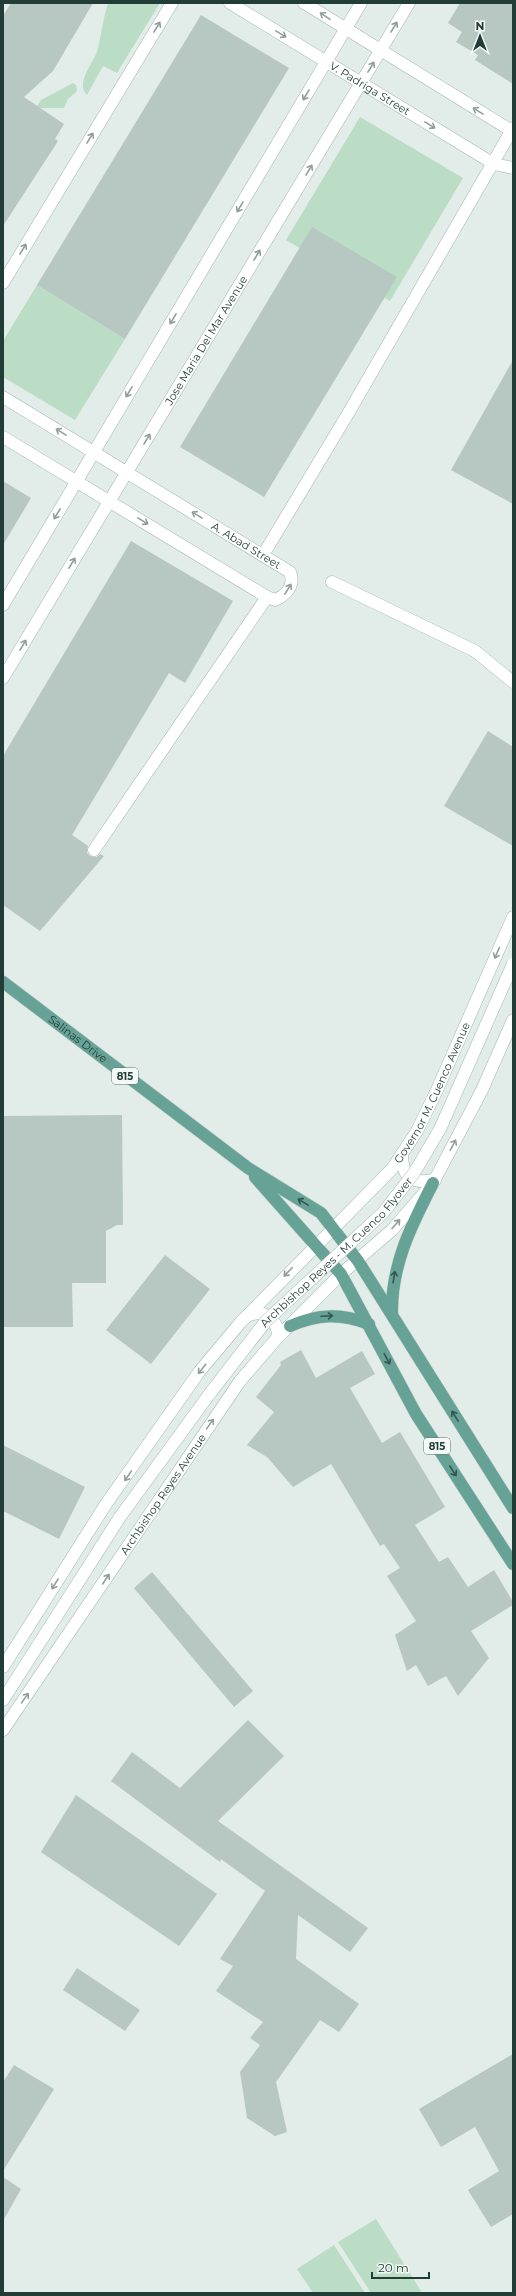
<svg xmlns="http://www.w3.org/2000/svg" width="516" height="2296" font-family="Montserrat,sans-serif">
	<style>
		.green { fill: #bbddc6 }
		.building { fill: #b7c7c2 }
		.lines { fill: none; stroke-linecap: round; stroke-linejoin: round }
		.street-casing { stroke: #a5b4b0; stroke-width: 13 }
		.secondary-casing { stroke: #a1b8b1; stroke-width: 13 }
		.primary-casing { stroke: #c1c9c7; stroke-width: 13 }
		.street { stroke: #fff; stroke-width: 12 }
		.secondary { stroke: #fff; stroke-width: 12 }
		.primary { stroke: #67a296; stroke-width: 12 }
		.secondary-bridge-casing { stroke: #a1b8b1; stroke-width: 13; stroke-linecap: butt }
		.secondary-bridge { stroke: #fff; stroke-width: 12 }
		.oneway { stroke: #909e9c }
		.oneway2 { stroke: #335650 }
		.labels { text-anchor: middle; stroke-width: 4; stroke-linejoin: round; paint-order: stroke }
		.shield { fill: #f3f9f6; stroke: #617571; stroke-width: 1 }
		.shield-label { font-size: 10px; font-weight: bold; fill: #223d38 }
		.street-label { font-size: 11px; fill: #223d38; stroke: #f3f9f6 }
	</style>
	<rect width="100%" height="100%" fill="#e2ece8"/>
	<path class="green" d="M108,3H160L117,73L103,66L87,95C75,83 93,63 97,52C101,37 103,19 108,3Z
		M73,83L76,85L77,91L68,99L64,108H38L37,106L41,100Z
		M360,117L463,178L390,301L286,240Z
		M37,285L125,339L75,420L3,377V341Z
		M376,2219L421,2291L417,2293H371L338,2242Z
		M334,2245L365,2293H313L297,2269Z"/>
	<path class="building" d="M11,3H93L53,71L24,97L64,124L55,139L58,141L3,226V16Z
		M460,3H513V84L475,60L478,55L456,42L462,32L448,23Z
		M201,15L289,68L125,339L37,285Z
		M312,227L397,277L264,497L180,447Z
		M513,360V504L451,470Z
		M3,481L31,498L3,545Z
		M131,541L233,601L185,683L169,673L72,835L88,846L87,853L90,856L97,857L100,854L104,856L40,931L3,905V756Z
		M488,731L513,747V846L444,806Z
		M122,1115L123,1225H117L106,1231V1283H72L73,1327H3V1116Z
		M165,1255L210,1289L151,1364L106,1330Z
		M301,1350L316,1378L362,1351L375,1374L350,1388L382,1443L400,1432L445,1507L415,1525L439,1562L448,1557L468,1587L494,1570L513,1602V1605L471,1631L489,1658L458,1696L446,1676L428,1686L416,1665L407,1671L395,1635L416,1621L387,1576L400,1568L384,1544L380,1546L331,1464L293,1487L267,1457L247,1445L274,1412L256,1397L281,1365L280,1362Z
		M3,1445L85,1487L59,1539L3,1511Z
		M152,1572L253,1691L234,1707L134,1588Z
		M248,1720L284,1756L218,1821L368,1928L350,1952L298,1915L296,1959L359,2004L339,2032L320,2020L276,2082L287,2132L275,2136L247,2118L240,2072L260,2045L250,2038L263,2022L216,1991L233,1966L220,1959L265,1891L221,1859L220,1862L111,1781L132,1752L180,1788Z
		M76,1795L217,1894L179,1946L41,1852Z
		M77,1968L140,2010L125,2031L63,1990Z
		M513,2054V2214L491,2227L468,2190L499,2171L475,2127L441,2147L419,2109Z
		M14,2065L54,2089L3,2171V2082Z
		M3,2177L21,2189L3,2221Z"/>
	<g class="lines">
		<g class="street-casing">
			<g id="street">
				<path id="s1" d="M230,3L494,164L513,168"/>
				<path d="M304,3L512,131L513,134"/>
				<path d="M3,283L172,3"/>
				<path id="s2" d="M3,397L290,572C295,585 287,595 275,600L267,597L3,437"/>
				<path d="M263,555L349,412L513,128"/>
				<path d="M332,582L475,651L513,682"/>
				<path d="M3,605L361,3"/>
				<path id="s3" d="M3,678L409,3"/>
				<path d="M94,850L267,597"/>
			</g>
		</g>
		<g class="secondary-casing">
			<g id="secondary">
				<path d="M402,1154C402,1179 413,1184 435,1180"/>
				<path d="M247,1316C264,1308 278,1319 278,1337"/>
				<path id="s4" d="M3,1667L106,1504L199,1372L240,1323L392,1169L417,1131L437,1090L513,917"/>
				<path d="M3,1700L120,1517"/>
				<path id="s5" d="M3,1730L240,1381L278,1337L341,1274L392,1230L433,1183L482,1090L513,1020"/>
			</g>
		</g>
		<g class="primary-casing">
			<g id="primary">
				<path id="s6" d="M3,982L248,1168L321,1213L358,1261L513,1508"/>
				<path d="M255,1177L341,1274L416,1414L513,1564"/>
				<path d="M392,1314C391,1265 411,1226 433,1183"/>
				<path d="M290,1326C318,1314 340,1313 369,1324"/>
			</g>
		</g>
		<use href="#street" class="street"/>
		<use href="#secondary" class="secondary"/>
		<use href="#primary" class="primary"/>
		<g class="secondary-bridge-casing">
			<g id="secondary-bridge">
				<path id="s7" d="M120,1517L208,1396L266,1321L383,1213L414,1173L440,1129L513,964"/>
			</g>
		</g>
		<use href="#secondary-bridge" class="secondary-bridge"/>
	</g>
	<defs><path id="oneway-shaft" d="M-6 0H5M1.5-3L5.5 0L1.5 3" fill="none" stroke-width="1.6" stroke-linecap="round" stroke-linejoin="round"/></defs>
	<g class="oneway">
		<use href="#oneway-shaft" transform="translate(325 16) rotate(-146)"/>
		<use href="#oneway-shaft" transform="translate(157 27) rotate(-59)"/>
		<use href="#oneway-shaft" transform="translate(394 27) rotate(-59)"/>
		<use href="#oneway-shaft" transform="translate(281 34) rotate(31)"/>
		<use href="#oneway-shaft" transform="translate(371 67) rotate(-59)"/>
		<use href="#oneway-shaft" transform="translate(306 95) rotate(121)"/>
		<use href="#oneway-shaft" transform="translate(478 111) rotate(-149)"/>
		<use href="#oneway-shaft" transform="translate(430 125) rotate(32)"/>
		<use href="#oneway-shaft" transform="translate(90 138) rotate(-59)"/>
		<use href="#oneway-shaft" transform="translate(309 170) rotate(-59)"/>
		<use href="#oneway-shaft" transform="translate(240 207) rotate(121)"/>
		<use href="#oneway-shaft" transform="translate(23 249) rotate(-59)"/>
		<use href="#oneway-shaft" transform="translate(257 255) rotate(-59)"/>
		<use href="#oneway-shaft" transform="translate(173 319) rotate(121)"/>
		<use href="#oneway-shaft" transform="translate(129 392) rotate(121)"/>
		<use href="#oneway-shaft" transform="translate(61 432) rotate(-148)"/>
		<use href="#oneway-shaft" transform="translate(147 439) rotate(-59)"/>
		<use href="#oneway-shaft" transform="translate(57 514) rotate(121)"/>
		<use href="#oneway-shaft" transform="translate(197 515) rotate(-149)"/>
		<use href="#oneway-shaft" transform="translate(143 521) rotate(31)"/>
		<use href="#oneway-shaft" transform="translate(72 563) rotate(-59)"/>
		<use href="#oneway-shaft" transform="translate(288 589) rotate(-58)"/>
		<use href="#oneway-shaft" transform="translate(23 645) rotate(-59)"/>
		<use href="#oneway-shaft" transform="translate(497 953) rotate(114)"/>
		<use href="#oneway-shaft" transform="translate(453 1145) rotate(-62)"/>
		<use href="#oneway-shaft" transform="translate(396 1224) rotate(-49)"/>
		<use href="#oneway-shaft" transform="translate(288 1272) rotate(134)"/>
		<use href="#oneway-shaft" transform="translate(202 1369) rotate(129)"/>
		<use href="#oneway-shaft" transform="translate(210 1424) rotate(-55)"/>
		<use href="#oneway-shaft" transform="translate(128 1476) rotate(124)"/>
		<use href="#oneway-shaft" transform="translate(106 1579) rotate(-57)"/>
		<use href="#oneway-shaft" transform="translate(55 1584) rotate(122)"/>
		<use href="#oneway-shaft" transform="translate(25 1698) rotate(-55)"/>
	</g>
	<g class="oneway2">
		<use href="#oneway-shaft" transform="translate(303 1202) rotate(-149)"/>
		<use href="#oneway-shaft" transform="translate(394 1277) rotate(-81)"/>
		<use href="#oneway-shaft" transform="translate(327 1316) rotate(-3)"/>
		<use href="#oneway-shaft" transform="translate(387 1359) rotate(62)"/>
		<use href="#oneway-shaft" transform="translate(455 1416) rotate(-122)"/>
		<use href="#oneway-shaft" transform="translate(453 1471) rotate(57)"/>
	</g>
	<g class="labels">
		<g class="shield">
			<rect x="112" y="1068" width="26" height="16" rx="3"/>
			<rect x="424" y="1438" width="26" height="16" rx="3"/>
		</g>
		<g class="shield-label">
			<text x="125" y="1080">815</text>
			<text x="437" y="1450">815</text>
		</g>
		<g class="street-label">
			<text dy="4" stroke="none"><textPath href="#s1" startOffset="164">V. Padriga Street</textPath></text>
			<text dy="4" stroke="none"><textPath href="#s3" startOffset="394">Jose Maria Del Mar Avenue</textPath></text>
			<text dy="4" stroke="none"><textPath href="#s2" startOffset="285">A. Abad Street</textPath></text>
			<text dy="4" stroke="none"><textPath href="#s6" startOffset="94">Salinas Drive</textPath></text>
			<text dy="4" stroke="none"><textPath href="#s4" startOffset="721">Governor M. Cuenco Avenue</textPath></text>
			<text dy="4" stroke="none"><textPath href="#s7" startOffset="343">Archbishop Reyes - M. Cuenco Flyover</textPath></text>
			<text dy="4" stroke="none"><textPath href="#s5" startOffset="285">Archbishop Reyes Avenue</textPath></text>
		</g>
	</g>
	<rect width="516" height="2296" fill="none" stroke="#223d38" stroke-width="8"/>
	<g transform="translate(480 36)" stroke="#f3f9f6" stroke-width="3" paint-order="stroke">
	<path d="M0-3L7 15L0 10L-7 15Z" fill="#223d38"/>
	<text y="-6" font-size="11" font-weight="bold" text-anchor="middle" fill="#223d38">N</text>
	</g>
	<path d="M372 2272v6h57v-6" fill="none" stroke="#223d38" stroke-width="2"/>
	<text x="378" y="2272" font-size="12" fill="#223d38" stroke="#f3f9f6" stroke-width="3" paint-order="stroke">20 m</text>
</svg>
